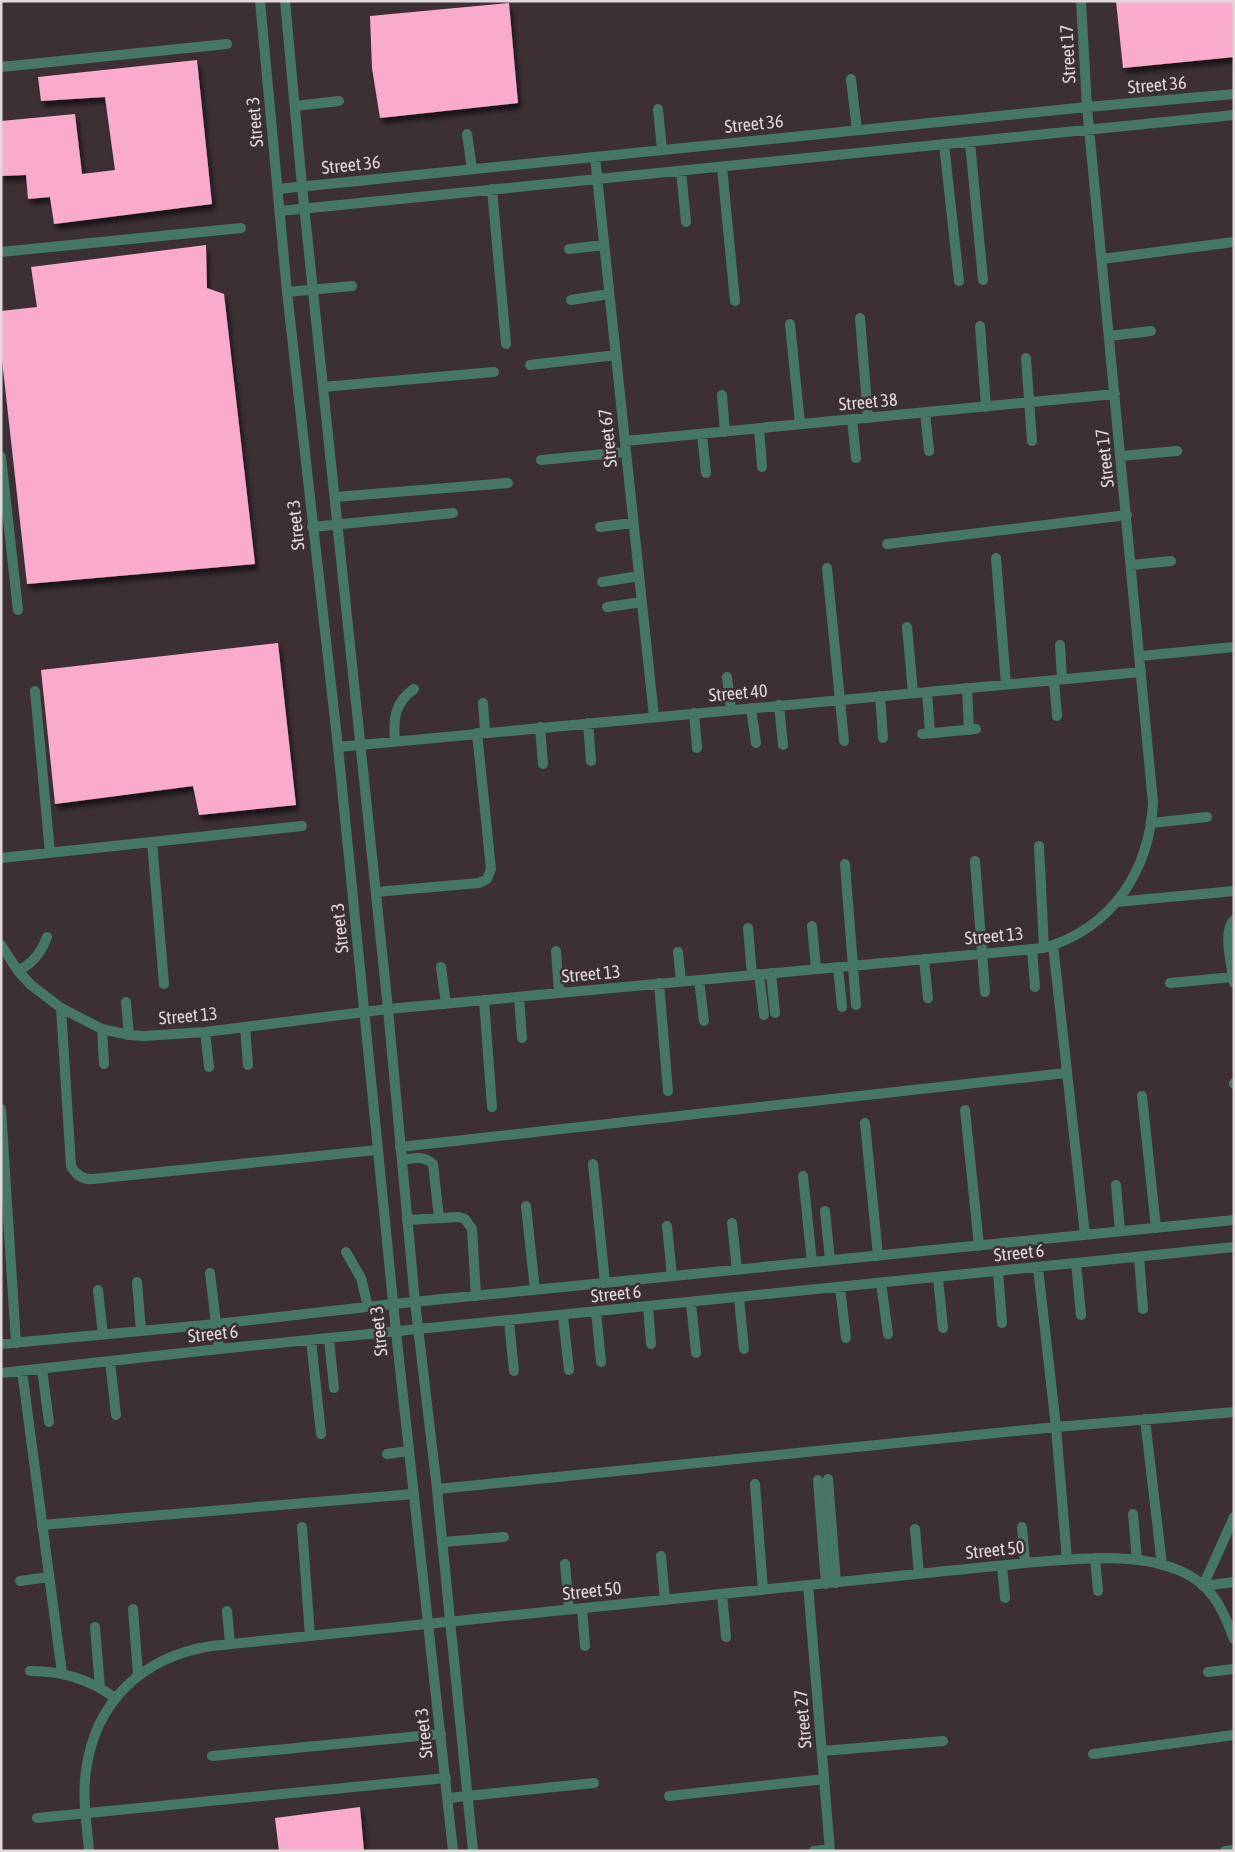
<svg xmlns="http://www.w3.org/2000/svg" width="1235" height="1852" font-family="'Asap Condensed',sans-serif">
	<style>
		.building { fill: #faaaca; filter: url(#shadow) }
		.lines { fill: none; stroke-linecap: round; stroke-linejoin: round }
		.service { stroke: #467667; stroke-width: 10 }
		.minor { stroke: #467667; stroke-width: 10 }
		.labels { text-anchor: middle; stroke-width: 5; stroke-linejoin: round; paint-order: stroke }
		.street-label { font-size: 18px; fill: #e1d8db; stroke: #3c3035 }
	</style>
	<defs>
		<filter id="shadow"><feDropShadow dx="3" dy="5.5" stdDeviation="2.5" flood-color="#0009"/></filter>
	</defs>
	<rect width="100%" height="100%" fill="#3c3035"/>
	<path class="building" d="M1116,1H1234V57L1123,68Z
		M509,3L518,103L380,118L372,68L370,16Z
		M197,60L212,204L54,224L50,197L28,199L26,175L1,176V121L75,114L82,174L115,170L105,97L41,101L38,77Z
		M206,245L207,288L224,294L255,564L27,584L1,351V311L37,307L31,267Z
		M278,643L296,805L199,815L193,786L55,804L41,670Z
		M360,1807L364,1851H279L275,1818Z"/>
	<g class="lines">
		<path class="service" d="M1,67L227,44
			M851,79L857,130
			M295,106L339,101
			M658,109L662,150
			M467,134L472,169
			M970,142L983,280
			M944,144L959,281
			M595,157L654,717
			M722,167L735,301
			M681,171L686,222
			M278,189L1087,107L1234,94
			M492,189L506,344
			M280,211L1234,115
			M569,249L604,245
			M1,252L241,228
			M1102,259L1234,242
			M287,292L352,286
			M571,300L609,294
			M860,318L868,418
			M790,324L800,424
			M980,326L986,407
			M1109,336L1151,331
			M1026,358L1032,441
			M530,365L616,355
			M323,387L494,372
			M722,395L725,432
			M925,412L929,451
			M852,419L856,458
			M759,428L762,467
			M702,434L706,473
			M625,441L1115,394
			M1121,456L1177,451
			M1,457L18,610
			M541,460L626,452
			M335,497L508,483
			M312,527L453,513
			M600,527L633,523
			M887,544L1127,515
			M996,558L1006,684
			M1131,565L1171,561
			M827,568L844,741
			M602,582L639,576
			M607,607L642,602
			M907,627L913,693
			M1060,645L1062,679
			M1140,656L1234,647
			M727,677L731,710
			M1054,680L1057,716
			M967,688L969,730
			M35,691L50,853
			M927,692L930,733
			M880,696L883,738
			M483,703L485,732
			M779,705L783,745
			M751,708L756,743
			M694,713L697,748
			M588,723L591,761
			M540,727L543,764
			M922,734L976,729
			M395,741C393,719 395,702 414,689
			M338,747L1141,672
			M1152,823L1207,817
			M152,842L164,984
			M1039,846L1044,948
			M1,858L302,826
			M975,861L985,992
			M845,864L856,1005
			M376,892L479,883L487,879L491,869L477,733
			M1116,902L1234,891
			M1234,920C1222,930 1232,967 1234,983
			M812,926L816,969
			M748,928L752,975
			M1,945L18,971L31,985L61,1008L102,1029L129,1035L144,1036L205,1032L388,1009L1044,948C1112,928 1149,872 1153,803L1087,107L1081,1
			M1053,945L1085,1235
			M1032,949L1035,987
			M556,951L559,993
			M678,952L681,981
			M924,959L928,998
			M441,967L446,1004
			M838,967L842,1007
			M18,971C33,963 41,953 47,937
			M771,973L775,1013
			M759,974L764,1015
			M699,980L704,1021
			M659,983L668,1091
			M1170,983L1233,977
			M519,997L522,1038
			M484,1000L492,1107
			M126,1002L129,1035
			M61,1008L71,1166C76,1175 83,1180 93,1179L377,1150
			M245,1027L248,1065
			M102,1029L104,1064
			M205,1032L209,1067
			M1234,1083V1084
			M1142,1096L1156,1228
			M1,1109L16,1343
			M965,1110L979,1246
			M865,1123L878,1256
			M400,1147L1066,1073
			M402,1160C413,1158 424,1155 433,1164L439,1218
			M593,1164L605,1283
			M803,1176L812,1262
			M1116,1185L1120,1231
			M526,1206L535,1290
			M825,1211L830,1260
			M407,1220L459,1217L465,1219L472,1229L476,1296
			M732,1223L737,1270
			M667,1226L672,1276
			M346,1252L361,1278L368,1307
			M1139,1257L1143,1309
			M1076,1263L1081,1315
			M1038,1268L1056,1427L1067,1560
			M998,1272L1002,1323
			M210,1273L219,1349
			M938,1278L943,1328
			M137,1282L141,1331
			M881,1283L888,1334
			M840,1288L846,1338
			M98,1290L103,1335
			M739,1298L744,1349
			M691,1303L696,1353
			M648,1307L651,1344
			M596,1312L601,1362
			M563,1316L569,1370
			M509,1321L514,1371
			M329,1339L334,1388
			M311,1340L321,1434
			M1,1344L216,1324L393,1304L1234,1220
			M110,1361L116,1415
			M42,1369L49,1422
			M22,1371L62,1673
			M1,1373L219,1349L1234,1247
			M1145,1419L1162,1565
			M387,1454L409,1451
			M828,1479L836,1583
			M818,1480L826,1584
			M755,1484L763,1590
			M437,1489L1056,1427L1234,1412
			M1133,1514L1137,1560
			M42,1525L414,1494
			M302,1527L310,1636
			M1022,1527L1025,1563
			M915,1529L919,1574
			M442,1542L504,1537
			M661,1556L665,1600
			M1095,1558L1098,1591
			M565,1564L569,1609
			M1002,1566L1005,1598
			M20,1581L49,1577
			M808,1585L830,1851
			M1203,1586L1234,1517
			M1203,1586L1234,1582
			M722,1594L726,1637
			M582,1608L585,1646
			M133,1609L138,1675
			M227,1611L230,1644
			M95,1627L100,1688
			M30,1671C62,1671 90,1679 115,1698
			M1208,1672L1234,1669
			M822,1751L943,1741
			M1093,1754L1234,1735
			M212,1756L441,1734
			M669,1796L824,1779
			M448,1798L594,1783
			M37,1818L446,1778
			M89,1851C87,1825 82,1797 86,1771C95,1701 143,1657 211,1646L1025,1563C1078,1559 1161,1547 1204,1586C1219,1600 1227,1621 1234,1639
			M814,1851L830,1849
			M1225,1851L1234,1850"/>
		<path class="minor" d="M260,1L287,292L338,747L396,1332L453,1851
			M285,1L302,186L388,1009L415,1302L437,1489L473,1851"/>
	</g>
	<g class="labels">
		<g class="street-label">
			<text transform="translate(1068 54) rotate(-93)" y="6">Street 17</text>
			<text transform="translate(1157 85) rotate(-5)" y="6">Street 36</text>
			<text transform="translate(255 122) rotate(-95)" y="6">Street 3</text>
			<text transform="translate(754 124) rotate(-6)" y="6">Street 36</text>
			<text transform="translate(351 165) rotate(-6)" y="6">Street 36</text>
			<text transform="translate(868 402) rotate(-5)" y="6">Street 38</text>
			<text transform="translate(608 438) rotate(-96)" y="6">Street 67</text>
			<text transform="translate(1105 458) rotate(-96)" y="6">Street 17</text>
			<text transform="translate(296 525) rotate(-96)" y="6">Street 3</text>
			<text transform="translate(738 693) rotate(-5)" y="6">Street 40</text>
			<text transform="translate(340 928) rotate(-96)" y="6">Street 3</text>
			<text transform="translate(994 936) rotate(-5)" y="6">Street 13</text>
			<text transform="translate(591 974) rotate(-5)" y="6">Street 13</text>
			<text transform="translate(188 1016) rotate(-5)" y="6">Street 13</text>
			<text transform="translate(1019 1253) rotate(-6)" y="6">Street 6</text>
			<text transform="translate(616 1294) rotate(-6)" y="6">Street 6</text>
			<text transform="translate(379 1331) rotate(-96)" y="6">Street 3</text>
			<text transform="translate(213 1334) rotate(-6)" y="6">Street 6</text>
			<text transform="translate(995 1550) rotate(-6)" y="6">Street 50</text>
			<text transform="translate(592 1591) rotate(-6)" y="6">Street 50</text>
			<text transform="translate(803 1719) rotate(-95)" y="6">Street 27</text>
			<text transform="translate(424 1733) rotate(-96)" y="6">Street 3</text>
		</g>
	</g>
	<rect width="1235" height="1852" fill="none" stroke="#e1d8db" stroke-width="5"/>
</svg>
